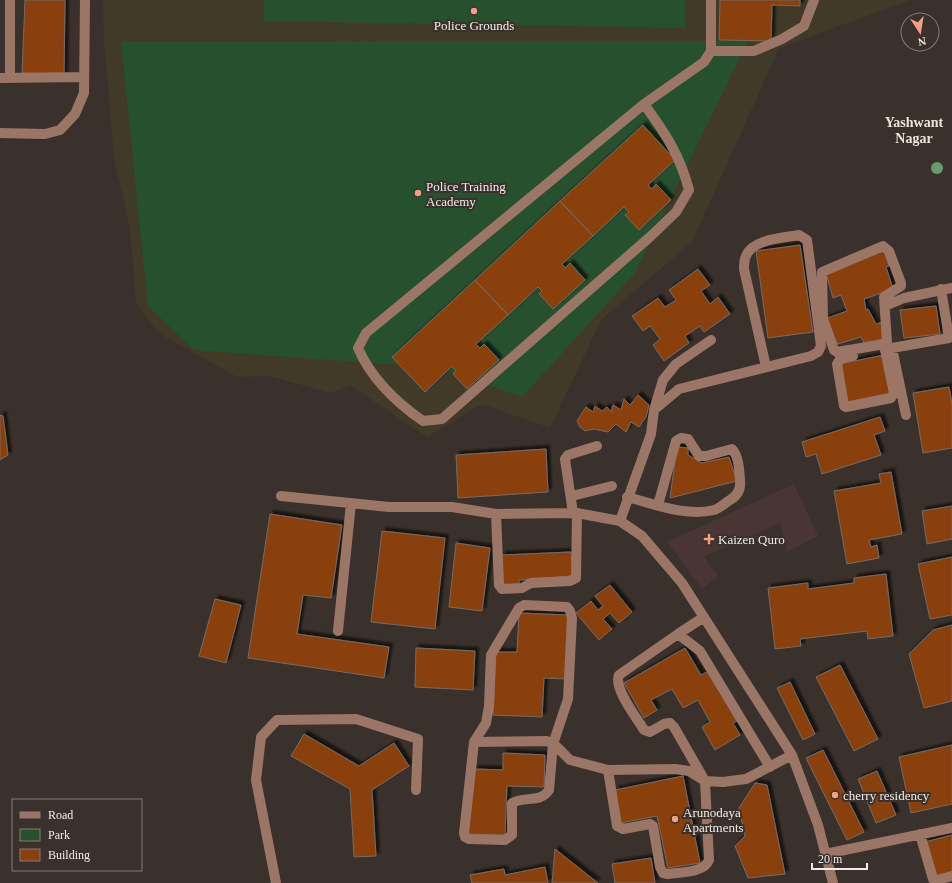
<svg xmlns="http://www.w3.org/2000/svg" width="952" height="883" font-family="'Times New Roman',serif">
	<style>
		.education { fill: #423a29 }
		.medical { fill: #4a3535 }
		.green { fill: #27502f }
		.building { fill: #8a410f; stroke: #756b65; filter: url(#shadow) }
		.lines { fill: none; stroke-linecap: round; stroke-linejoin: round }
		.minor { stroke: #9b7667; stroke-width: 10 }
		.tree { fill: #689b6c }
		.poi-dot { fill: #f39f85; stroke: #3a312c; stroke-width: 1.5 }
		.labels { text-anchor: middle; stroke-width: 4; stroke-linejoin: round; paint-order: stroke }
		.poi-label { font-size: 13px; fill: #f1ebe8; stroke: #3a312c; text-anchor: start }
		.neighbourhood-label { font-size: 14px; font-weight: bold; fill: #eee2dc; stroke: #3a312c }
	</style>
	<defs>
		<filter id="shadow"><feDropShadow dx="3.5" dy="-3.5" stdDeviation="1" flood-color="#0009"/></filter>
	</defs>
	<rect width="100%" height="100%" fill="#3a312c"/>
	<path class="education" d="M103,0H910L779,48L692,242L601,320L550,428L482,404L427,437L350,385L330,393L269,376L237,377L167,338L156,329L136,302L130,229L114,158L104,41Z"/>
	<path class="medical" d="M794,484L818,536L787,552L780,523L704,557L718,576L702,589L667,542Z"/>
	<path class="green" d="M264,0H685V28L264,21Z
		M748,41L635,273L522,397L424,363L386,364L194,350L148,306L121,42Z"/>
	<path class="building" d="M25,0H65L64,76L22,73Z
		M720,0H800V6L772,5L771,41L719,40Z
		M643,125L675,160L648,185L652,189L656,184L671,200L639,230L625,215L629,212L624,207L593,236L560,201Z
		M560,201L593,236L562,264L565,268L570,263L585,280L553,309L539,294L542,291L538,287L508,315L475,280Z
		M800,245L813,332L768,338L756,251Z
		M884,251L889,266L886,267L893,289L864,299L866,310L868,309L876,324L883,322L887,338L864,343L861,337L838,344L825,319L847,311L841,295L833,298L826,273Z
		M698,269L710,285L701,291L710,304L718,297L730,314L704,332L700,326L685,336L689,343L664,361L653,345L660,339L650,326L643,331L632,316L658,298L665,307L676,300L669,290Z
		M475,280L508,315L476,344L480,348L484,344L499,360L467,389L453,374L456,371L452,366L425,392L392,357Z
		M936,306L940,334L904,338L900,310Z
		M884,355L891,393L847,402L840,364Z
		M949,387L952,404V448L923,453L913,393Z
		M638,395L649,405L646,417L639,427L631,422L626,432L616,424L608,432L594,429L585,431L580,427L577,421L586,407L593,412L595,406L602,411L607,407L611,412L613,405L621,410L624,399L630,405Z
		M0,415L3,416L8,455L0,460Z
		M880,417L885,431L874,435L881,455L822,474L816,454L806,457L802,442Z
		M677,447L688,448V455L702,463L729,457L737,481L670,498Z
		M546,449L548,492L458,498L456,455Z
		M891,472L902,534L869,540L871,547L877,545L879,558L847,564L834,491L881,483L879,474Z
		M952,506V539L927,544L922,511Z
		M270,514L342,525L331,598L303,595L297,634L389,647L384,678L248,658Z
		M382,531L445,538L435,629L371,622Z
		M456,543L490,548L482,611L449,607Z
		M571,552L573,576L519,580V585H503L502,555Z
		M952,557V615L930,619L918,564Z
		M886,574L893,636L868,639L867,631L800,639L801,646L775,649L768,588L808,583V589L854,583V578Z
		M610,585L632,612L619,623L610,613L603,619L612,629L599,640L576,613L591,601L598,610L603,606L595,596Z
		M215,599L241,605L226,663L199,656Z
		M519,613L568,615L565,679L544,678L542,717L493,715L496,652H517Z
		M952,625V701L924,708L909,654L933,630Z
		M416,648L475,651L473,690L415,687Z
		M685,648L701,675L709,671L737,721L733,723L740,735L715,750L702,727L710,722L698,700L683,708L672,689L651,700L657,710L644,718L624,683Z
		M840,665L878,739L854,751L816,677Z
		M790,682L815,734L803,740L777,688Z
		M304,734L359,766L394,743L409,766L372,790L376,856L354,857L350,789L291,756Z
		M952,745V804L911,813L899,757Z
		M823,750L864,832L847,840L806,758Z
		M503,753L545,755L544,787L507,786L505,835L468,834L475,769L503,770Z
		M877,771L896,815L876,823L858,779Z
		M683,776L700,863L668,868L657,816L621,823L615,790Z
		M755,783L767,785L785,874L748,878L735,846L745,836L739,808Z
		M952,835V872L936,876L925,842Z
		M555,849L598,883H552Z
		M651,858L655,883H615L612,864Z
		M545,867L548,883H472L470,875L504,869L505,875Z"/>
	<g class="lines">
		<path class="minor" d="M10,0V78
			M711,51H754L782,39L804,26L814,0
			M0,78L84,77
			M644,104C665,133 680,155 689,190L676,212L651,236L442,419L423,421C397,403 371,378 358,348L366,333L644,104L704,62L711,51V0
			M0,133L45,134L60,130L75,114L84,93L85,0
			M883,246L889,251L901,283V286L884,297L887,342L885,344L837,352L834,350L823,319L822,272Z
			M885,306L904,298L952,288
			M853,356L840,359L837,364L844,406L846,407L891,398L894,393L885,350
			M654,410L679,389L811,356L818,352L821,346L807,240L799,235C784,238 752,239 746,256C744,260 744,265 744,269L766,367
			M906,415L892,348L949,338L941,289
			M281,496L389,507H452L496,514L577,513L620,521L642,536L682,583L792,755L818,825L833,883
			M572,496L612,486
			M627,497C654,504 686,517 714,510C720,508 725,503 730,500C737,496 741,489 740,480C739,469 739,457 732,449L706,456H699L688,439L681,438L676,441L658,505
			M573,513L565,459L568,455L597,446
			M496,514L499,585L502,589L522,588L531,583L570,581L576,578L577,513
			M620,521L651,434L654,410L663,380L676,364L711,340
			M524,605L567,607L570,611L572,618L568,699L553,744L549,790C541,803 524,796 512,803V835L505,840L469,839L465,837L464,833L474,742L486,723L489,706L491,655L519,608Z
			M338,631L351,503
			M678,634L704,617
			M474,742L547,741L556,746L570,760L608,770L675,769L689,771L705,781L723,782L746,779L792,755
			M608,770L617,826L623,829L650,824L653,826L660,867L663,873L668,874C681,872 704,873 709,860L705,781L674,727L670,723L664,724L650,732L644,730C637,718 613,688 619,675L678,634L700,651L770,767
			M920,834L933,879L937,880L952,876
			M825,854L952,828
			M276,883L256,780L261,737L277,720L356,719L418,739L416,790"/>
	</g>
	<circle class="tree" cx="937" cy="168" r="6"/>
	<g class="poi-dot">
		<circle cx="474" cy="11" r="4"/>
		<circle cx="418" cy="193" r="4"/>
		<path d="M707 533h4v4h4v4h-4v4h-4v-4h-4v-4h4z"/>
		<circle cx="835" cy="795" r="4"/>
		<circle cx="675" cy="819" r="4"/>
	</g>
	<g class="labels">
		<g class="poi-label">
			<text x="474" y="30" text-anchor="middle">Police Grounds</text>
			<text x="426" y="191">Police Training<tspan x="426" dy="15">Academy</tspan></text>
			<text x="718" y="544">Kaizen Quro</text>
			<text x="843" y="800">cherry residency</text>
			<text x="683" y="817">Arunodaya<tspan x="683" dy="15">Apartments</tspan></text>
		</g>
		<g class="neighbourhood-label">
			<text x="914" y="127">Yashwant<tspan x="914" dy="16">Nagar</tspan></text>
		</g>
	</g>
	<rect x="12" y="799" width="130" height="72" fill="#3a312c" stroke="#837b77"/>
	<rect x="20" y="812" width="20" height="6" fill="#9b7667" stroke="#837b77"/>
	<text x="48" y="819" font-size="12" fill="#f1ebe8">Road</text>
	<rect x="20" y="829" width="20" height="12" fill="#27502f" stroke="#837b77"/>
	<text x="48" y="839" font-size="12" fill="#f1ebe8">Park</text>
	<rect x="20" y="849" width="20" height="12" fill="#8a410f" stroke="#837b77"/>
	<text x="48" y="859" font-size="12" fill="#f1ebe8">Building</text>
	<g transform="translate(920 32) rotate(168)"><circle r="19" fill="#3a312c" stroke="#837b77"/>
	<path d="M0-3L7 15L0 10L-7 15Z" fill="#f39f85"/>
	<text y="-6" font-size="11" font-weight="bold" text-anchor="middle" fill="#f1ebe8">N</text>
	</g>
	<path d="M812 863v6h55v-6" fill="none" stroke="#f1ebe8" stroke-width="2"/>
	<text x="818" y="863" font-size="12" fill="#f1ebe8" stroke="#3a312c" stroke-width="3" paint-order="stroke">20 m</text>
</svg>
